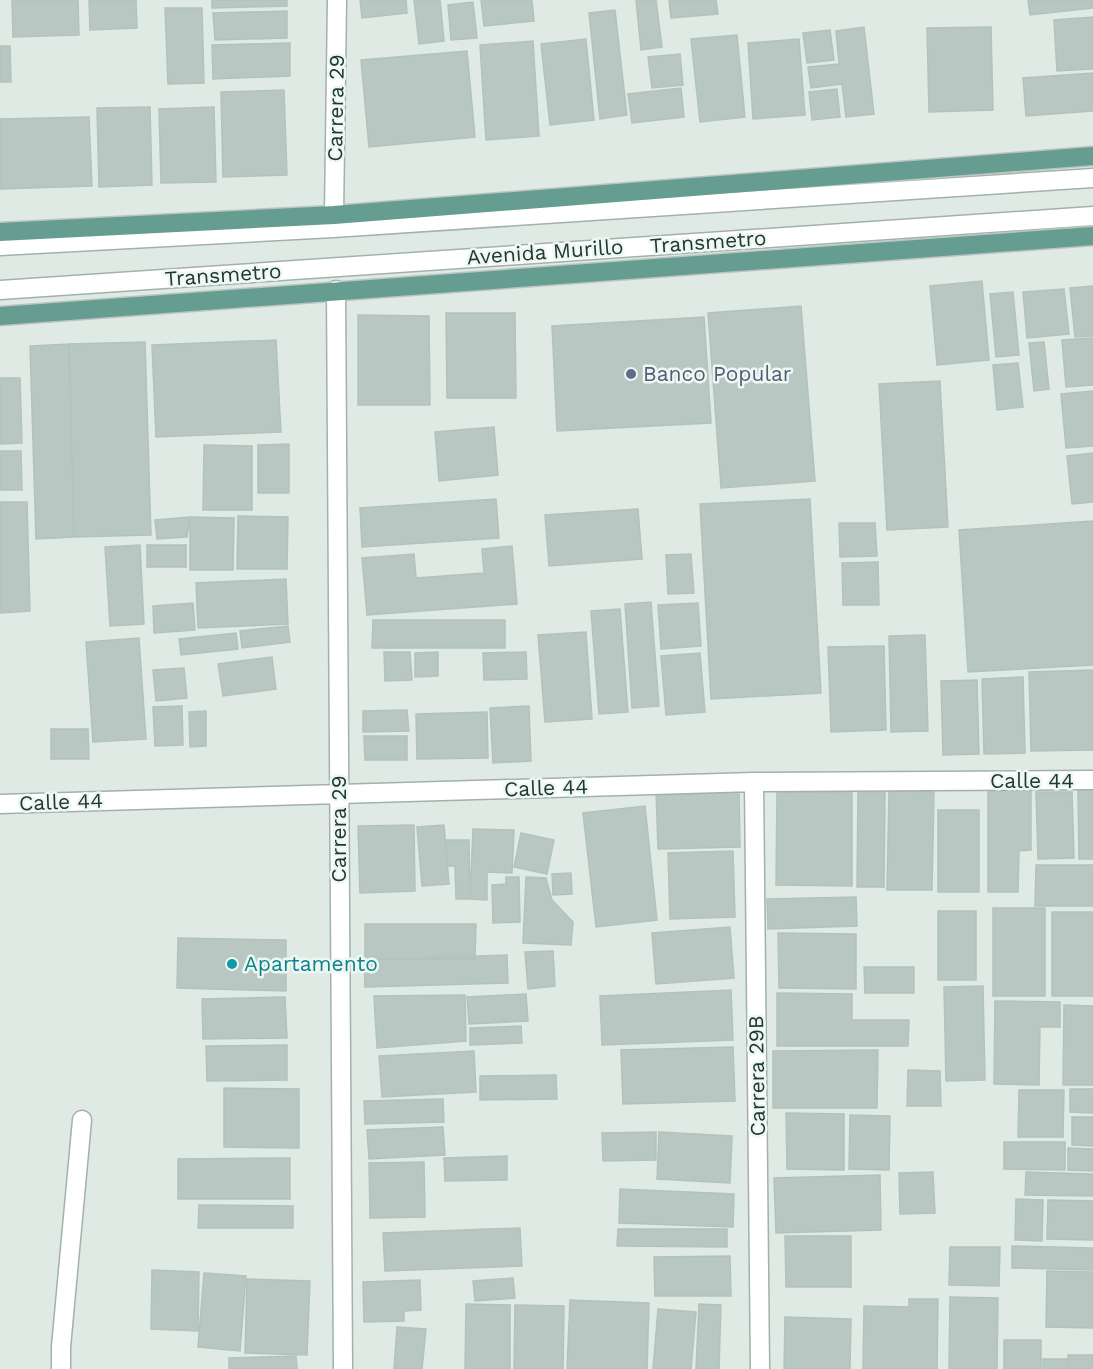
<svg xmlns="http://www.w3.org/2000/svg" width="1093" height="1369" font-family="'Work Sans',sans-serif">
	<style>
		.building { fill: #b8c7c1; stroke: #b2c3bc; stroke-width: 1.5 }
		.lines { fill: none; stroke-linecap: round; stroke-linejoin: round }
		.service-casing { stroke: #a2b1ac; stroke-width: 21 }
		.minor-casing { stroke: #a2b1ac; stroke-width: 21 }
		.primary-casing { stroke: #bcc4c2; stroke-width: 21 }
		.service { stroke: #fff; stroke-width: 18 }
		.minor { stroke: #fff; stroke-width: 18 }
		.primary { stroke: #659e90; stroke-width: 18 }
		.service-dot { fill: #5c6f8a; stroke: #eff7f3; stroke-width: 2 }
		.culture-dot { fill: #0f9aa8; stroke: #eff7f3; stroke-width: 2 }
		.labels { text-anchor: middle; stroke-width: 5; stroke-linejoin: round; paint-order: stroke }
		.street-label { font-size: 21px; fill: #213933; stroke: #eff7f3 }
		.service-label { font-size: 21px; fill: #4e5e75; stroke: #eff7f3; text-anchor: start }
		.culture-label { font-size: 21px; fill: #0d838f; stroke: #eff7f3; text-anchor: start }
	</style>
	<rect width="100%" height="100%" fill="#dfeae5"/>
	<path class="building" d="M12,0H78L79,35L13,37Z
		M89,0H136L137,28L90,30Z
		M212,0H287V6L212,8Z
		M360,0H406L407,13L362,18Z
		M414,0H440L444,41L419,44Z
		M481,0H532L534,21L484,26Z
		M636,0H656L662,47L641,50Z
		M669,0H716L718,14L671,18Z
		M1028,0H1093V8L1030,15Z
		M473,2L477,38L451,40L448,5Z
		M165,8H202L204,83L168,84Z
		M615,10L627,115L600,119L589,13Z
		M287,11V38L215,40L213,13Z
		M1093,17V69L1057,71L1054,20Z
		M864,27L874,114L846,117L842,84L811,88L808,67L839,64L836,31Z
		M991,27L993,110L929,112L927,28Z
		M830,30L834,60L807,63L803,33Z
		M737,35L745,117L700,122L691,39Z
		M586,39L594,120L550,125L541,44Z
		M799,39L805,115L753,119L748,43Z
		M533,41L539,136L486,140L480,45Z
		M290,43V76L213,79L212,45Z
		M0,46H10L11,82H0Z
		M467,51L475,137L369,147L361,60Z
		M680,54L683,85L652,88L648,57Z
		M1093,73V111L1026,116L1023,78Z
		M681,88L684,117L632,123L628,94Z
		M837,89L840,117L812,120L809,92Z
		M284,90L287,175L223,177L221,92Z
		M150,107L152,185L99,187L97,108Z
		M214,107L216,182L161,183L159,109Z
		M89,117L92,186L0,189V119Z
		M982,281L989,360L937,365L930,286Z
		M1093,286V336L1075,337L1070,288Z
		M1064,289L1069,334L1027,338L1023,292Z
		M1013,292L1019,355L996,357L990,294Z
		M801,306L815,481L721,488L708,313Z
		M446,313H515L516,398H447Z
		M358,315L429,316L430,405H358Z
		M704,317L711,423L557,431L552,326Z
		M1093,338V385L1066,387L1062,340Z
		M276,340L281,432L156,437L152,345Z
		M145,342L151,535L74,537L69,344Z
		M1044,342L1049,389L1034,391L1029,343Z
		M69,344L74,537L36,539L30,346Z
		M1018,363L1023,407L997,410L993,365Z
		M0,378H20L22,443L0,444Z
		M940,381L948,527L887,530L879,384Z
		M1093,391V446L1066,448L1061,394Z
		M494,427L498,475L439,481L435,432Z
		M289,444V493H258V445Z
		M204,445L252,446V510H203Z
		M0,451H21L22,490H0Z
		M1093,453V502L1072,504L1067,456Z
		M496,499L499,538L362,547L360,508Z
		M810,499L821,693L711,699L700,504Z
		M0,502H27L30,611L0,613Z
		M638,509L642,559L549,566L545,515Z
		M238,516L288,517L287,569H237Z
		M190,517L234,518L233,570H190Z
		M190,517L187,537L157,539L155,520Z
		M1093,521V665L968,672L959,530Z
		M839,523H875L877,556L840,557Z
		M140,545L144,624L110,626L105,547Z
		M147,545H186V567H147Z
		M512,546L517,604L367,615L362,558L414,554L416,578L484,573L482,549Z
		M691,554L694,593L668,594L666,555Z
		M878,562L879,605H843L842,563Z
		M286,579L288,624L198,628L196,583Z
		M651,602L659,706L632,708L625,604Z
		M193,603L195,630L154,633L153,606Z
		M698,603L701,646L661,649L658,605Z
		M620,609L628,712L599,714L591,611Z
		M373,620H505V648H372Z
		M288,626L290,642L242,648L240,631Z
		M586,632L592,719L545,722L538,635Z
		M236,633L238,649L181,655L179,639Z
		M925,635L928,731L891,732L889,636Z
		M139,638L146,739L93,742L86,642Z
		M884,646L886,730L831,732L828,647Z
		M384,652H410L412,680L385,681Z
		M438,652V676L415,677V653Z
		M526,652L527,679L484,680L483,653Z
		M700,653L705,712L666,715L661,656Z
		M272,657L276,689L223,696L218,664Z
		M184,668L187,698L156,701L153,670Z
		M1093,670V750L1031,751L1029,672Z
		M1023,677L1025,753L984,754L982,679Z
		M977,680L979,754L943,755L941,681Z
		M182,706L183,745L155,746L153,707Z
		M529,706L531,761L493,763L490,708Z
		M407,710L409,731L363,732V711Z
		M206,711V746L190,747L189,712Z
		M487,712L488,758L417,759L416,714Z
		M51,729H88L89,759H51Z
		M364,736H407V760H365Z
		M988,787H1031V850L1019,851L1018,892H988Z
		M739,788L740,847L658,849L656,791Z
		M1078,790H1093V859H1079Z
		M889,791L934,792L932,890H887Z
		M777,792L852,793V886L776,885Z
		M858,792H885L884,887H857Z
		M1036,792H1072L1074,858L1038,859Z
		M645,806L657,920L596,927L583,813Z
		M938,810H979V892H938Z
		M414,825L415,891L360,893L358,826Z
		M444,825L449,884L422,886L417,827Z
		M473,829L514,830L512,873L487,872V900L470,899Z
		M521,833L554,840L547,874L514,867Z
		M446,840H469L470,899H456L455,866H447Z
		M733,851L735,917L670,919L668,853Z
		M1036,865H1093V906H1035Z
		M571,873L572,894L553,895L552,874Z
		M506,877H519L520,922L493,923L492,885L506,884Z
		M526,877L546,878L552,900L573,922L571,945L523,943Z
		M856,897L857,926L768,929L767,899Z
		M993,908H1045V996H993Z
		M938,911H976V980H938Z
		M1052,912H1093V996H1052Z
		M365,924H476L475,959H365Z
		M730,927L734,978L656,984L652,933Z
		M778,933L856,934V989L779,988Z
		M178,938L286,940V991L177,988Z
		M553,951L555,986L528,989L525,952Z
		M507,955L508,983L365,987L364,960Z
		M864,967H914V993H865Z
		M983,986L985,1080L946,1081L944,987Z
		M731,990L733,1040L602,1045L600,996Z
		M777,993L852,994V1020H909L908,1046H777Z
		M526,994L528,1021L469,1024L467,997Z
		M465,995L466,1041L377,1048L374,996Z
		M285,997L287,1038L203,1039L202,999Z
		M995,1001L1060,1002V1027H1040L1039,1085L994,1084Z
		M1064,1005L1093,1006V1085H1063Z
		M521,1026L522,1043L470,1045V1028Z
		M287,1045V1080L207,1081L206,1046Z
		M733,1047L735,1101L623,1104L621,1050Z
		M878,1050L877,1108H773V1051Z
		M474,1051L476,1092L382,1097L379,1056Z
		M908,1070L940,1071L941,1106H907Z
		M556,1075L557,1099L480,1100V1076Z
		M224,1088L299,1089V1148L224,1147Z
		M1070,1089H1093V1113L1070,1112Z
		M1019,1090H1064L1063,1137H1018Z
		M443,1099L444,1122L365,1124L364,1101Z
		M786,1113L844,1114V1170L787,1169Z
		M850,1115L890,1116L889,1170L849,1169Z
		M1072,1117H1093V1146L1072,1145Z
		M443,1127L445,1155L369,1159L367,1130Z
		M656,1132V1160L603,1161L602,1133Z
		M659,1132L732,1136L730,1183L657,1179Z
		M1004,1142H1065V1170L1004,1169Z
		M1068,1148L1093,1149V1171L1068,1170Z
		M507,1156V1180L445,1181L444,1158Z
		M290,1158V1199H178V1159Z
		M424,1162L425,1217L370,1218L369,1163Z
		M933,1172L935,1213L900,1214L899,1173Z
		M1026,1172L1093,1174V1196L1025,1195Z
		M880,1175L881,1230L776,1233L774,1178Z
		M620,1189L734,1194L733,1227L619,1223Z
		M1016,1199L1043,1200L1042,1241L1015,1240Z
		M1048,1200L1093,1201V1240L1047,1239Z
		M199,1205L293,1206V1228H198Z
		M520,1228L522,1266L385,1271L383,1233Z
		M618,1229H727V1247L617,1246Z
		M785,1236H851V1287H786Z
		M1012,1246L1093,1248V1270L1012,1268Z
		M950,1247H1000L999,1286L949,1285Z
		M730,1256L731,1296H655L654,1257Z
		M152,1270L199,1272L198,1331L151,1329Z
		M1047,1271L1093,1272V1328L1046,1327Z
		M204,1273L246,1276L240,1351L198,1347Z
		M513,1278L515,1298L475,1301L473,1281Z
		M247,1279L310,1281L307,1355L245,1353Z
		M420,1280L421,1310L404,1311V1321L364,1322L363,1282Z
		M950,1297L998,1298L997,1369H949Z
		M909,1299H938L937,1369H863L864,1306L909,1307Z
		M570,1300L649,1303L647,1369H567Z
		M466,1304L510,1305V1369H465Z
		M699,1304L721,1305L719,1369H696Z
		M515,1305L564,1306L563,1369H514Z
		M658,1309L696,1312L691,1369H653Z
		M785,1317L851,1319L850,1369H784Z
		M397,1327L426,1329L422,1369H394Z
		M1004,1340H1041V1369H1004Z
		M1068,1355H1093V1369H1068Z
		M296,1356L297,1369H229V1358Z
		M1043,1359H1068V1369H1043Z"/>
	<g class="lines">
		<g class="service-casing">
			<path id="service" d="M0,246L333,228L1093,178
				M0,290L1093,216
				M61,1369V1347L82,1120"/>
		</g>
		<g class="minor-casing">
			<path id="minor" d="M334,215L337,0
				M336,290L343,1369
				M754,782L760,1369
				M0,804L754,782L1093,780"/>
		</g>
		<g class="primary-casing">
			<path id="primary" d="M0,232L334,215L1093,156
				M0,316L1093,236"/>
		</g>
		<use href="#service" class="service"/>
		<use href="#minor" class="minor"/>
		<use href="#primary" class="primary"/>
	</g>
	<circle class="service-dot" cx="631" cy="374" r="6"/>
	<circle class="culture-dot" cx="232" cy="964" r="6"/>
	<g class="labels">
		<g class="street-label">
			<text transform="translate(336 108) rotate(-89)" y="7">Carrera 29</text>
			<text transform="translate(708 242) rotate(-4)" y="7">Transmetro</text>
			<text transform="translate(545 252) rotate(-4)" y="7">Avenida Murillo</text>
			<text transform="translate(223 275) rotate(-4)" y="7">Transmetro</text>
			<text x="1032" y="788">Calle 44</text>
			<text transform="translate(546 788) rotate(-2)" y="7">Calle 44</text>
			<text transform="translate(61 802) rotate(-2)" y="7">Calle 44</text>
			<text transform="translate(339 829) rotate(-90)" y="7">Carrera 29</text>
			<text transform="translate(757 1076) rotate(-91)" y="7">Carrera 29B</text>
		</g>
		<g class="service-label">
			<text x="643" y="381">Banco Popular</text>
		</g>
		<g class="culture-label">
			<text x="244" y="971">Apartamento</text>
		</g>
	</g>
</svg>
